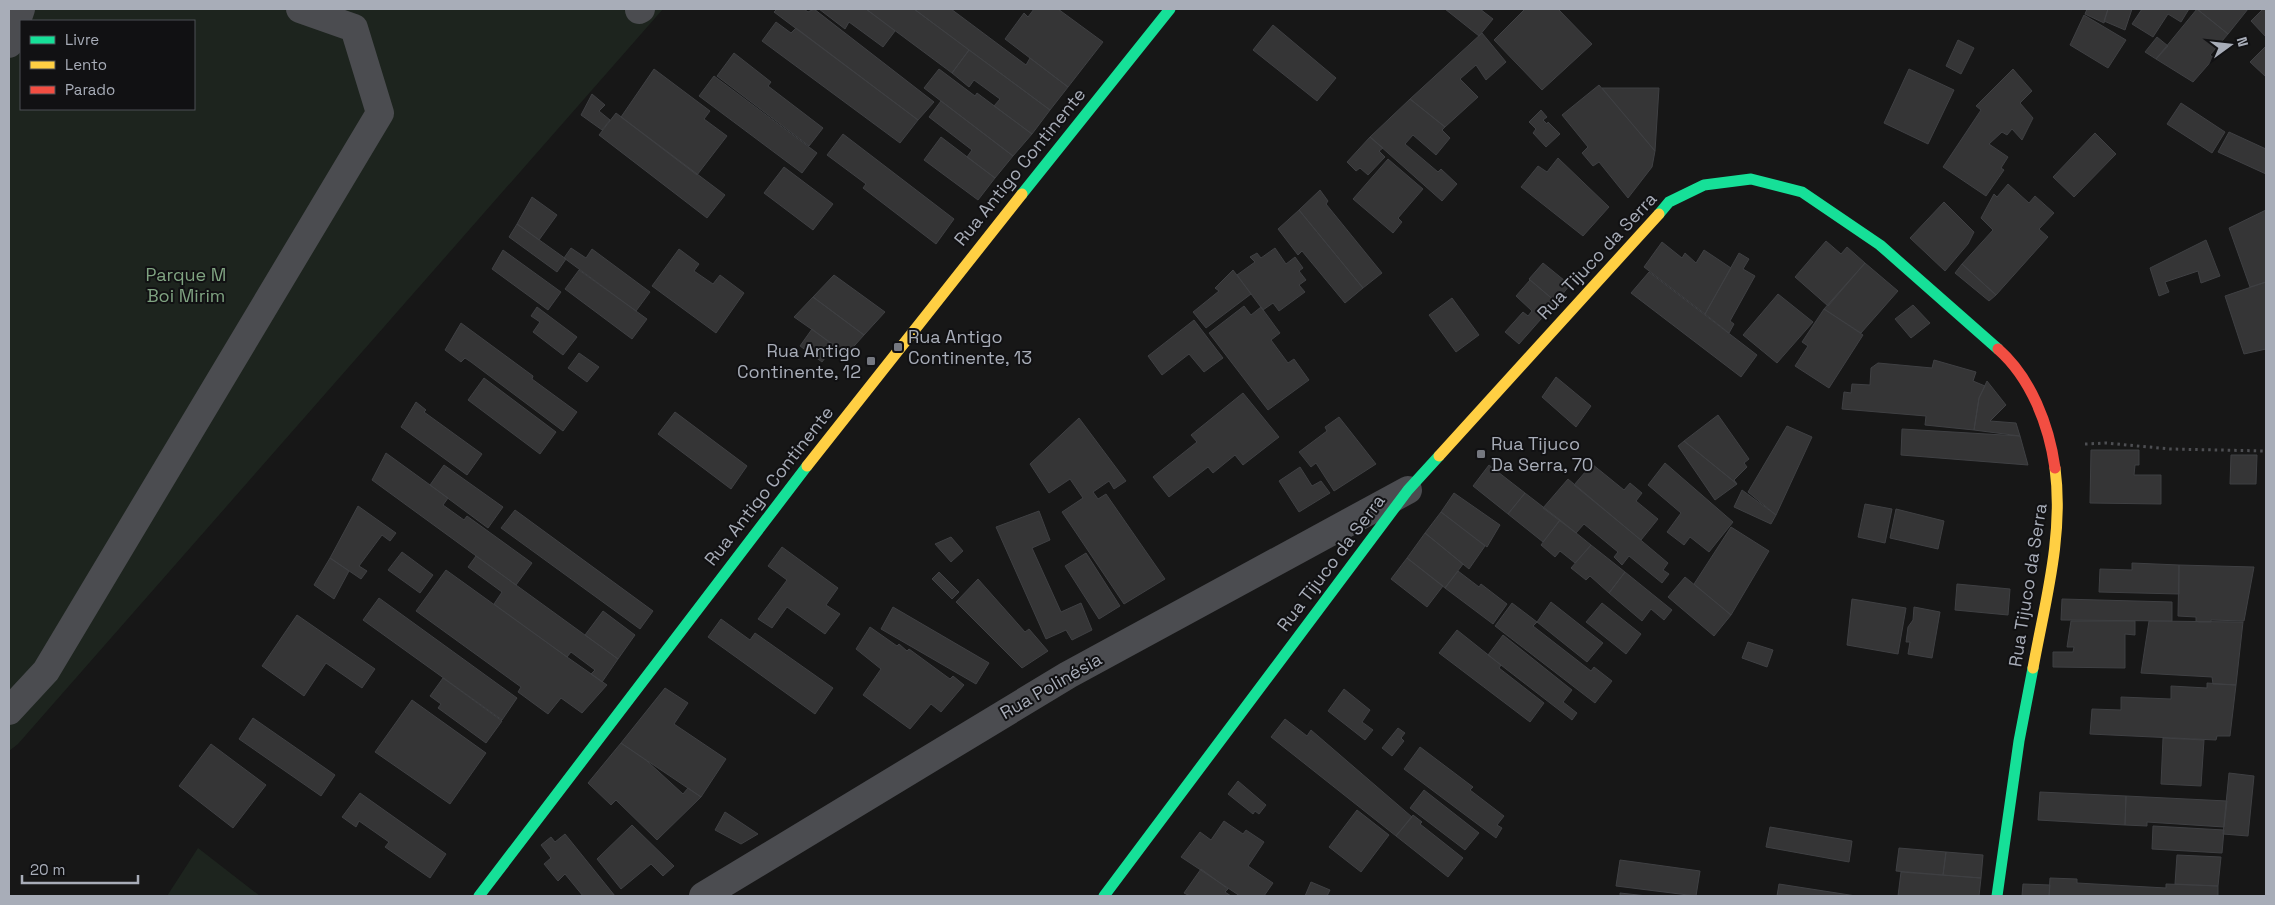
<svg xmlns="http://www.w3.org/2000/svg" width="2275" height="905" font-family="'Space Grotesk',sans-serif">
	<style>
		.green { fill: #1d241e; fill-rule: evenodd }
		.building { fill: #353536; stroke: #3f4043 }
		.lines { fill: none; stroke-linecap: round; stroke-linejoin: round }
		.path { stroke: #4d4e52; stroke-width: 3; stroke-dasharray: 2.5 4; stroke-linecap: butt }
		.street { stroke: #4b4c50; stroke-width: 28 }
		.fast { stroke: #16e098; stroke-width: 11 }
		.slow { stroke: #ffcf43; stroke-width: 11 }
		.jam { stroke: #f24e42; stroke-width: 11 }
		.poi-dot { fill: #757880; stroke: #111113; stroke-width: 2 }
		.labels { text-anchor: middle; stroke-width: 4; stroke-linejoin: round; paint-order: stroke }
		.street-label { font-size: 18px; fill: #a8adb8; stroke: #111113 }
		.park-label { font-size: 18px; fill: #7fa381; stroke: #111113 }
		.poi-label { font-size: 18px; fill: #a8adb8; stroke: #111113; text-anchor: start }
	</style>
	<rect width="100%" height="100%" fill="#171717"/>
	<path class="green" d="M9,9H663L18,744L9,751ZM21,21H194V109H21Z
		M198,848L260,896H167Z"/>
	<path class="building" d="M777,9H804L808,12L814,9L934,102L918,120L774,12Z
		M819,9H866L895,31L883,47L849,22L845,29Z
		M866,9H914L969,50L952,73Z
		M914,9H951L1026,65L1030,58L1068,87L1050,110Z
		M1034,9H1058L1103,42L1068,87L1005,39L1024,13L1028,17Z
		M1445,9H1480L1493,19L1479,36Z
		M1525,9H1558L1592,44L1542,90L1494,40Z
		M2087,9H2108L2104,23L2085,14Z
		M2108,9H2132L2125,30L2104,21Z
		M2142,9H2189L2181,22L2168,14L2153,37L2132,24Z
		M2197,9H2248L2228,34Z
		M2197,9L2228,34L2210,55L2214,58L2193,82L2156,59Z
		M2263,9H2266V37L2251,21Z
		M2084,15L2126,40L2108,68L2070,45Z
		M776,22L791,33L796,28L918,120L900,143L762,41Z
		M1273,25L1336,78L1317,101L1253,50Z
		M1482,33L1506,62L1486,80L1476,65L1460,79L1478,97L1445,127L1410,99Z
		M2157,37L2168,46L2156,59L2145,52Z
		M1958,40L1974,48L1961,74L1946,66Z
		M2266,46V75L2265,76L2250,62Z
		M969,50L1050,110L1032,134L994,106L1000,99L974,80L969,87L952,73Z
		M734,53L771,82L768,86L823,128L809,146L717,76Z
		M654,69L710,111L704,119L727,136L697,175L621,117Z
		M939,69L975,96L977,93L1032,134L1013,156L924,88Z
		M1909,69L1954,90L1928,144L1884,123Z
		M2013,69L2032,91L2020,103L2033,118L2022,140L2012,129L2007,135L2002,132L1989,144L2008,157L2001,168L2004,170L1986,196L1943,167L1981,110L1976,106Z
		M714,76L817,153L802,173L699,96Z
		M1599,85L1655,151L1652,167L1628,198L1599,162L1593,166L1582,153L1588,147L1562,115Z
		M1602,88H1659L1655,151Z
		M592,94L605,105L599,111L610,120L602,130L581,115Z
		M1410,99L1445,127L1442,130L1450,138L1436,155L1413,135L1405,144L1438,172L1441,169L1457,184L1442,201L1370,137Z
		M941,101L1013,156L995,178L967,157L972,150L929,117Z
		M2181,103L2225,132L2212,153L2167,124Z
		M1541,110L1547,117L1543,120L1547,124L1548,122L1560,134L1546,147L1533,133L1536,129L1529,122Z
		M616,113L725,195L707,218L599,135Z
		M2229,132L2266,149V174L2218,152Z
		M2095,133L2116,154L2074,197L2053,177Z
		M843,134L954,219L936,244L863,188L866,184L827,155Z
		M941,137L995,178L978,200L924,160Z
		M1370,137L1383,148L1379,151L1385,157L1368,175L1360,168L1356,171L1347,162Z
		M1558,158L1609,207L1583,236L1521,187L1538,166L1547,172Z
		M1388,159L1423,189L1398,218L1402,222L1393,233L1353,199Z
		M784,167L833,204L813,230L764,193Z
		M2008,184L2029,203L2035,196L2054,213L2039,229L2048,237L1996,295L1962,264L1993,230L1981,218L1994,194L1997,197Z
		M1320,190L1328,201L1326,204L1382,273L1363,288L1299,210Z
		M532,197L557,215L539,240L517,224Z
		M1944,202L1974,232L1968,244L1945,271L1910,238Z
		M1299,210L1363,288L1345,303L1302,251L1298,255L1278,229Z
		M2266,210V282L2250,287L2229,228Z
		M517,224L566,259L557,272L509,237Z
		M2206,240L2220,276L2201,283L2198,271L2165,282L2169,292L2159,296L2150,268Z
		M1826,241L1841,254L1847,247L1865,263L1828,306L1795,277Z
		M1662,242L1682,258L1685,253L1696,263L1704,250L1731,268L1705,314L1644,267Z
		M571,248L586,258L592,249L650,292L636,311L564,258Z
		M1275,248L1286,264L1295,257L1303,268L1299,271L1306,280L1299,285L1305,292L1279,311L1273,303L1263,310L1237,275L1255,262L1250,257L1257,253L1261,258Z
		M679,249L699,264L694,271L713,284L720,275L744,293L716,333L652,286Z
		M503,250L561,292L548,310L492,269Z
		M1739,253L1749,259L1743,269L1755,276L1730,321L1734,324L1729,333L1705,314Z
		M1543,263L1570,285L1556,302L1529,279Z
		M1865,263L1898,291L1861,333L1824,309Z
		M1962,264L1996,295L1989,301L1955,273Z
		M579,270L647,319L632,339L565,289Z
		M1233,270L1251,294L1206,328L1193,312L1219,291L1215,288Z
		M1649,272L1757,355L1741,377L1631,293Z
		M834,275L885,312L864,335L813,297Z
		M1530,280L1556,302L1519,344L1505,332L1523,312L1528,316L1532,311L1516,296Z
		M2266,282V349L2244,354L2225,296Z
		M1778,294L1813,322L1777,363L1743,335Z
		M813,297L864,335L847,354L794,317Z
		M1452,298L1479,335L1456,352L1429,315Z
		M1913,305L1930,323L1911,338L1895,319Z
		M1244,306L1251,315L1261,307L1280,333L1271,340L1288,363L1294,359L1309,380L1268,410L1209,333Z
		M537,307L577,337L563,355L533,332L540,322L531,316Z
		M1824,309L1863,335L1829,388L1795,366L1808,346L1802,342Z
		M1194,320L1223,358L1204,372L1189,354L1162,375L1148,356Z
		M461,323L533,376L532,379L577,412L563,431L471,362L465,358L461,362L445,350Z
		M812,329L834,346L822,362L800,346Z
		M579,353L599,367L587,382L568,368Z
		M1934,360L1976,372L1973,381L1985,386L1979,398L1974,430L1925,425L1926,416L1842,409L1844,392L1851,393L1852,384L1870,385L1871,368L1878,363L1932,368Z
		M1556,377L1591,406L1576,427L1542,397Z
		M484,378L556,432L540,454L468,400Z
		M1987,381L2006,405L1990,421L2016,423L2020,436L1974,430L1979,398Z
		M1243,393L1279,437L1243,465L1235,455L1213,473L1208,467L1169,497L1153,477L1197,442L1191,435Z
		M416,402L426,410L424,412L482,454L467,475L401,427Z
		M675,412L747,466L731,489L658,434Z
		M1718,415L1749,459L1744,463L1747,467L1734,480L1737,484L1684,441Z
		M1339,417L1376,464L1334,491L1316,463L1311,467L1299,452L1327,431L1325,427Z
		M1079,418L1126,481L1114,489L1109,481L1093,492L1098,499L1106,494L1165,579L1124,604L1062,512L1083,498L1070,479L1049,493L1030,464Z
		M1787,426L1812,437L1776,515L1748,492Z
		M1902,429L2020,436L2028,465L1901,455Z
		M1684,441L1737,484L1715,500L1678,446Z
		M2091,450H2139V465H2135L2134,475H2161V504L2090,503Z
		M386,453L448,498L443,505L464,520L467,516L532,563L516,585L372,480Z
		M2231,455H2257L2256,484H2230Z
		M1665,463L1733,522L1709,552L1690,537L1684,545L1667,532L1681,513L1648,485Z
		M1592,464L1624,490L1630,483L1642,493L1636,501L1658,519L1641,540L1574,485Z
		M444,465L503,507L488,528L430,485Z
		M1489,465L1525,493L1508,514L1473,486Z
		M1300,467L1312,486L1321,481L1330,493L1299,512L1279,481Z
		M1568,479L1668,563L1663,570L1669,574L1662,583L1629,556L1622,565L1614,557L1618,552L1584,524L1576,533L1543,508Z
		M1742,490L1776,515L1771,524L1734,507Z
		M1454,493L1500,525L1487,547L1441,512Z
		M1525,493L1560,520L1543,542L1508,514Z
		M1865,504L1892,509L1885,543L1858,537Z
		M358,506L396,533L390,541L382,535L359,566L367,571L361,579L330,558Z
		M1896,509L1944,521L1938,549L1890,538Z
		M515,510L653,611L640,629L501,528Z
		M1039,511L1050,540L1032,548L1061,612L1081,603L1092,630L1072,640L1066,630L1046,639L996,527Z
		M1441,512L1485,546L1469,569L1425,533Z
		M1560,520L1591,545L1575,563L1560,551L1555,557L1541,545Z
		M1731,527L1769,551L1731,615L1694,584Z
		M1425,533L1463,564L1445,588L1407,558Z
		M951,537L963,551L951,562L935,544Z
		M1591,545L1625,572L1609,593L1590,576L1586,580L1571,568Z
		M782,547L838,588L826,605L840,614L825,634L787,607L772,628L758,619L787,580L768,566Z
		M402,552L433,575L420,593L388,570Z
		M1086,553L1120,606L1099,619L1065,566Z
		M476,556L618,659L602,682L591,674L595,670L571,652L567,657L494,604L502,592L468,567Z
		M330,558L349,571L334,599L314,585Z
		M1407,558L1443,586L1427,607L1391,579Z
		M2132,563L2179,565V594L2099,592L2100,569L2132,570Z
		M2179,565L2254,567L2244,621L2211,620V622H2199L2196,621V617L2178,616Z
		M446,570L567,657L607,685L582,713L561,698L548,714L518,692L521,687L416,611Z
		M1458,571L1479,587L1481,584L1507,604L1493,624L1445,588Z
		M939,572L959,592L952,599L932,579Z
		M1625,572L1672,610L1664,620L1651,609L1642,621L1609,593Z
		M1685,577L1731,615L1714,636L1668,597Z
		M978,579L1025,632L1029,629L1048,651L1022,668L956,602Z
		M1957,584L2010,589L2008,615L1955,610Z
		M379,598L517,698L502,720L363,620Z
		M1852,599L1906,608L1898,654L1847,645Z
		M2062,599L2172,602V621L2061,620Z
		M1551,602L1603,643L1587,662L1537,622Z
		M1512,603L1537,622L1533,626L1591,671L1594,667L1612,681L1595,703L1495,626Z
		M1602,603L1641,634L1626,654L1586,622Z
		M893,607L989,663L976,684L881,629Z
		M1914,607L1940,612L1932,658L1908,654L1910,642H1906L1908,627L1913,620Z
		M603,611L635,635L618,659L585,635Z
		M297,615L375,669L362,688L326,663L304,696L262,666Z
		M721,619L750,640L755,633L833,688L815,714L708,637Z
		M2071,621H2135V635L2125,634V668L2053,667V652H2073L2074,647H2067Z
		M2149,621L2243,622L2236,685L2213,684L2212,677L2141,673Z
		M870,627L897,646L899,644L907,651L909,649L950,679L953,676L964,685L941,712L931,704L910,729L863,695L881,669L856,649Z
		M1457,630L1501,665L1499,668L1544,703L1530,722L1439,653Z
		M1503,635L1572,690L1563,702L1577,713L1572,720L1488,655Z
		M1748,642L1773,650L1767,667L1742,658Z
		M443,678L502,721L486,743L438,708L441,704L430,696Z
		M2207,683L2236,685L2230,736H2217L2216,740L2090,734L2092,709L2121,710V697L2171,699V686L2207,688Z
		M665,688L688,703L674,724L726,759L701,797L621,743Z
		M1344,689L1370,710L1362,722L1373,730L1365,740L1328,711Z
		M412,700L486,753L450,804L375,752Z
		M253,718L335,775L321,796L239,739Z
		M1285,719L1307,736L1311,730L1412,817L1396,836L1271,737Z
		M1398,728L1405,733L1401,738L1404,741L1392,756L1382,748Z
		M2163,738L2204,740L2201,786L2161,784Z
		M621,743L647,761L683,794L688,788L701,797L657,840L616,800L611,805L588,783Z
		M211,744L266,785L233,828L179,786Z
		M1420,747L1473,787L1470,790L1504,816L1497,825L1502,828L1496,838L1404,769Z
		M2229,773L2254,776L2248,836L2223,834Z
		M1238,781L1266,805L1259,814L1255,811L1253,814L1228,794Z
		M1424,790L1479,833L1465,850L1410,808Z
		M2040,792L2126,796L2125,825L2038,820Z
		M360,793L446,854L430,878L385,847L389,842L359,821L356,827L342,817Z
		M2126,796L2227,801L2224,827L2147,822V826L2125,825Z
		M1357,810L1389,835L1361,872L1329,847Z
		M725,812L758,834L741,844L715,830Z
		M1413,815L1422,822L1420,824L1463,858L1448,877L1396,836Z
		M1224,821L1243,834L1246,830L1264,842L1248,866L1273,883L1264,896H1240L1181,857L1200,832L1211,840Z
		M632,825L674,866L663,876L651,864L621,889L597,859Z
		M2153,826L2224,830L2222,853L2152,849Z
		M1770,827L1852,841L1849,862L1766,847Z
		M565,834L615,896H583L565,874L558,881L544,864L551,858L541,845L551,837L555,842Z
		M1899,848L1946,852L1943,875L1896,871Z
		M1946,852L1983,855L1981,878L1943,875Z
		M2177,855L2221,857L2218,886L2175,884Z
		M1620,860L1700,871L1696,896L1616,886Z
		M1201,869L1228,889L1225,892L1231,896H1190L1184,893Z
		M1901,872L1981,878L1979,896H1898Z
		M2050,878L2077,879V883L2166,888V884L2218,886V896H2049Z
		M1311,882L1330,890L1327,896H1305Z
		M1779,884L1856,896H1777Z
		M2023,884L2050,885L2049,896H2022Z
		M1620,893L1647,896H1620Z"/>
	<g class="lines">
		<path class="path" d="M2085,444L2106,443L2170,449L2266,451"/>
		<path class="street" d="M639,10L641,9
			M9,44L21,9
			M9,711L46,671L380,113L354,28L300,9
			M703,896L1068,675L1408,490"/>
		<path class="fast" d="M1022,194L1170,9
			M1659,214L1669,202L1704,185L1751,179L1802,192L1880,245L1998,349
			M479,896L807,466
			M1104,896L1408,490L1439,456
			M1997,896L2019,741L2033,668"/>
		<path class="slow" d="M1439,456L1659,214
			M807,466L1022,194
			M2033,668C2045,602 2064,535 2055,468"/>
		<path class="jam" d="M1998,349C2031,378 2049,425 2055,468"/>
	</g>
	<g class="poi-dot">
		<rect x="893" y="342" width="10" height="10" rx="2.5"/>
		<rect x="866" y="356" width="10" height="10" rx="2.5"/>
		<rect x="1476" y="449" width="10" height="10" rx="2.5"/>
	</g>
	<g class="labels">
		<g class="street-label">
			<text transform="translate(1020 167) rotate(-51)" y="6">Rua Antigo Continente</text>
			<text transform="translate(1597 256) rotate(-47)" y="6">Rua Tijuco da Serra</text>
			<text transform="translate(769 486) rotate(-52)" y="6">Rua Antigo Continente</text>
			<text transform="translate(1331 563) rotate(-53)" y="6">Rua Tijuco da Serra</text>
			<text transform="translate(2028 585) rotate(-81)" y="6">Rua Tijuco da Serra</text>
			<text transform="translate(1051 686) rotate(-30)" y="6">Rua Polinésia</text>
		</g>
		<g class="park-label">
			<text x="186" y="281">Parque M<tspan x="186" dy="21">Boi Mirim</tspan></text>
		</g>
		<g class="poi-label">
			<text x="908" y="343">Rua Antigo<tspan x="908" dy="21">Continente, 13</tspan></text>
			<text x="861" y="357" text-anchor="end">Rua Antigo<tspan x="861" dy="21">Continente, 12</tspan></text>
			<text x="1491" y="450">Rua Tijuco<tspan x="1491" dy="21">Da Serra, 70</tspan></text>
		</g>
	</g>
	<rect width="2275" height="905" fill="none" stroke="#a8adb8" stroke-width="20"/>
	<rect x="20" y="20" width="175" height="90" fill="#111113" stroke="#4d4f55"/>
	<rect x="30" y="36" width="25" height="8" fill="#16e098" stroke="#4d4f55"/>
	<text x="65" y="45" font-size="15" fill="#a8adb8">Livre</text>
	<rect x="30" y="61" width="25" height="8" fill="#ffcf43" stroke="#4d4f55"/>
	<text x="65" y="70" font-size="15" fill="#a8adb8">Lento</text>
	<rect x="30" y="86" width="25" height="8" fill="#f24e42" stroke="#4d4f55"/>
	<text x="65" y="95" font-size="15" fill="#a8adb8">Parado</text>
	<g transform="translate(2230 45) rotate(75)" stroke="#111113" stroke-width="4" paint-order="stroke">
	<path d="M0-4L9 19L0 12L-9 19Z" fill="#a8adb8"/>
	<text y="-8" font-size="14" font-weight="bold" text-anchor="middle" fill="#a8adb8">N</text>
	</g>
	<path d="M22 875v8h116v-8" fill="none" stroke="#a8adb8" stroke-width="2.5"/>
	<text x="30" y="875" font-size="15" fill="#a8adb8" stroke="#111113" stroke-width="4" paint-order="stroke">20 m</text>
</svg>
